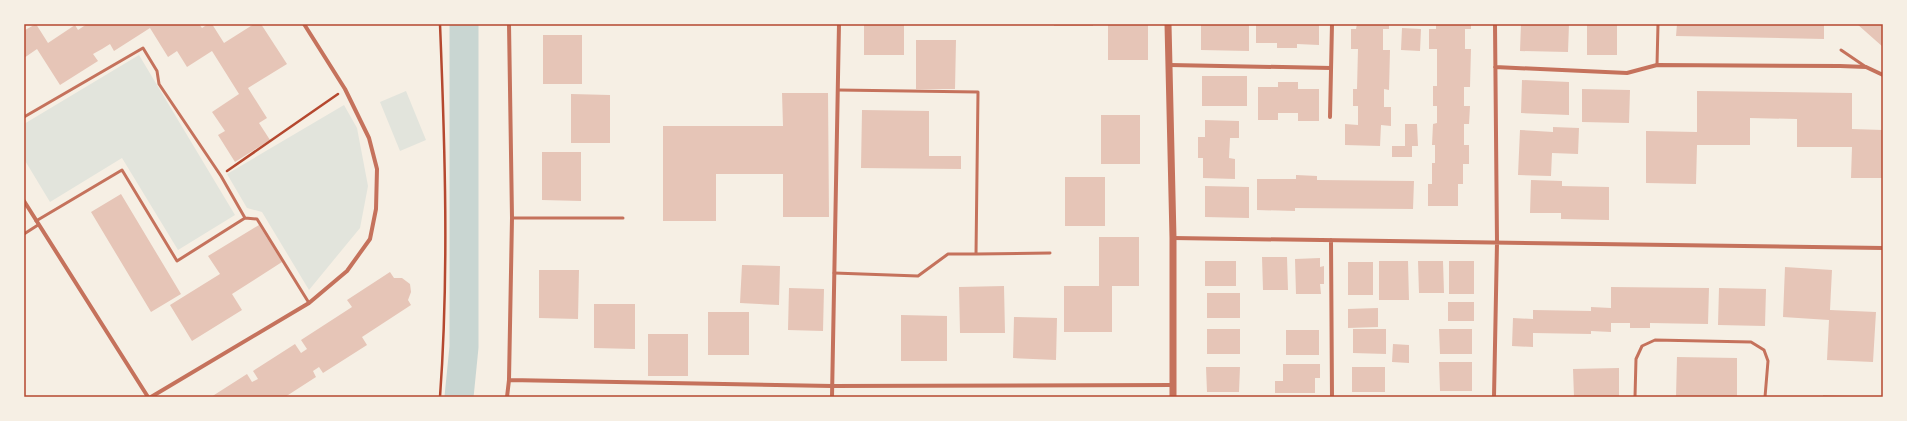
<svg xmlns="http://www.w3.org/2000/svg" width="1907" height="421" font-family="Roboto,sans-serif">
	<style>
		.green { fill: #e2e4dc }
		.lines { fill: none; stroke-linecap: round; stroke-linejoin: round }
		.river { stroke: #c9d6d2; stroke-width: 29 }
		.building { fill: #e6c5b7 }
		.path { stroke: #b5482f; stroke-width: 2.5 }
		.service { stroke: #c5725c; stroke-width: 3 }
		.minor { stroke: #c5725c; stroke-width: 4 }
		.tertiary { stroke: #c5725c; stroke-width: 7 }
		.neatline { fill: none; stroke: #b5482f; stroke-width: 1.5 }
	</style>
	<rect width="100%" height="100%" fill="#f6efe4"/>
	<path class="green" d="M139,55L235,215L178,250L122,158L50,202L24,159V124Z
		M406,91L426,140L400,151L380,102Z
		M344,105L357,128L368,186L360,228L309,290L262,212L247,208L227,174Z"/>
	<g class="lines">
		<path class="river" d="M459,397L464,347V24"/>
	</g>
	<path class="building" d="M36,24L48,43L75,25L78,30L87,24H199L202,28L208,24H212L224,43L254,24H261L287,64L248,88L267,118L259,123L270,140L235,162L218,135L225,131L212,112L239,94L212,51L187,67L177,51L168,57L150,28L114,51L110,44L102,49L93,54L98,61L60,85L37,49L24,58V28L25,30Z
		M864,24H904V55H864Z
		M1054,24H1093V26H1054Z
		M1108,24H1148V60H1108Z
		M1201,24H1249V51L1201,50Z
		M1256,24H1319V45L1297,44V48H1277V43H1256Z
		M1357,24H1389V29H1383V50H1390L1389,90L1384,89V107H1391V126L1381,125L1380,146L1345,145V124L1358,125V106H1353V89H1357L1358,49H1351V29H1356Z
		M1436,24H1471V29H1465V49H1471L1470,87H1464V106H1470L1469,124H1464V145H1469V164H1463V184H1458V206H1428V184H1432V163H1435V145H1432L1433,124L1437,123V106H1433V86H1437V49H1429V29H1436Z
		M1521,24H1569L1568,52L1520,51Z
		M1587,24H1617V55H1587Z
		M1677,24H1824V39L1676,36Z
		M1857,24H1883V47Z
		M1402,28L1421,29L1420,51L1401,50Z
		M543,35H582V84H543Z
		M916,40H956L955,89H916Z
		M1202,76H1247V106H1202Z
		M1522,80L1569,82V115L1521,113Z
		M1278,82H1298V89H1319V121H1298V113H1278V120H1258V87H1278Z
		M1582,89L1630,90L1629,123L1582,122Z
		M1697,91L1852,93V129L1883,130V178H1851L1852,147H1797V119L1750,118V145H1697L1696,184L1646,183V131L1697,132Z
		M782,93H828L829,217H783V174H716V221H663V126H783Z
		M571,94L610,95V143H571Z
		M862,110L929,111V156H961V169L861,168Z
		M1101,115H1140V164H1101Z
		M1205,120L1239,121V138H1230L1229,158L1235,159V179L1203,178V158H1198V137H1205Z
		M1405,124H1417L1418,146H1412V157H1392V146H1405Z
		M1553,127L1579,128L1578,154L1552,153L1551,176L1518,175L1520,130L1553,132Z
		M542,152H581V201L542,200Z
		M1296,175L1317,176V180L1414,181L1413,209L1295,208V211L1257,210V179H1296Z
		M1065,177H1105V226H1065Z
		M1531,180L1562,181V186L1609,187V220L1561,219V213H1530Z
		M1205,186L1249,187V218L1205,217Z
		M121,194L181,294L151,312L91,212Z
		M259,225L282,262L232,294L242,310L192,341L170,305L220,274L208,256Z
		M1099,237H1139V286H1112V332H1064V286H1099Z
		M1262,257H1287L1288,290H1263Z
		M1320,258V267L1324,266V284H1320L1321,294H1296L1295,259Z
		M1205,261H1236V286H1205Z
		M1379,261H1408L1409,300H1379Z
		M1418,261H1443L1444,293H1419Z
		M1449,261H1474V294H1449Z
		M1348,262H1373V295H1348Z
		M742,265L780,266L779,305L740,303Z
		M1785,267L1832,270L1830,310L1876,312L1873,362L1827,360L1829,320L1783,317Z
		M539,270H579L578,319L539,318Z
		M390,272L394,278H402L410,284L411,292L408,300L411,305L362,337L367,345L323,373L319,367L313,371L316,377L285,397H211L247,374L252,382L258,379L253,371L295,344L301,353L307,349L301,340L352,307L347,300Z
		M1004,286L1005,333H960L959,287Z
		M1611,287L1709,288L1708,324L1650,323V328H1630V323H1611V332L1591,331V334L1533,333V347L1512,346L1513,318L1533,319V310L1591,311V307L1611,308Z
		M789,288L824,289L823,331L788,330Z
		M1719,288L1766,289L1765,326L1718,325Z
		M1207,293H1240V318H1207Z
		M1448,302H1474V321H1448Z
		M594,304H635V349L594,348Z
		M1378,308V327L1348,328V309Z
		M708,312H749V355H708Z
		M901,315L947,316V361H901Z
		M1014,317L1057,318L1056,360L1013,358Z
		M1207,329H1240V354H1207Z
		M1353,329H1386V354L1353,353Z
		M1439,329H1472V354H1440Z
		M1286,330H1319V355H1286Z
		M648,334H688V376H648Z
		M1393,344L1409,345V363L1392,362Z
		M1677,357L1737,358V397H1676Z
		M1439,362H1472V391H1440Z
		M1283,364H1320V378H1315V393H1275V381H1283Z
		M1206,367H1240L1239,392H1207Z
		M1352,367H1385V392H1352Z
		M1619,368V397H1574L1573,369Z
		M1823,395L1851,396V397H1823Z"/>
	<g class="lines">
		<path class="path" d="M440,24C445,147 449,274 440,397
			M227,171L338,94"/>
		<path class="service" d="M1841,50L1866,67
			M1657,65L1658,24
			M24,117L143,48L157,71L159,84L221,176L245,218L257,219L309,303
			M512,218H623
			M36,221L122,170L177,261L245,218
			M24,234L38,225
			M976,254L1050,253
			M834,273L918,276L948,254H976L978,92L838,90
			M1635,397L1636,359L1642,346L1655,340L1751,342L1764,350L1768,361L1765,397"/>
		<path class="minor" d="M1170,65L1331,68
			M1495,67L1627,73L1657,65L1840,66L1866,67L1883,75
			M1330,117L1332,24
			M24,201L148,397
			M1173,238L1883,248
			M1331,240L1332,397
			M509,380L832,386L1173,385
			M151,397L309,303L347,271L370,239L376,209L377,169L369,138L345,89L304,24
			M507,397L509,380L512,218L509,24
			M832,397L839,24
			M1494,397L1497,243L1495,24"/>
		<path class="tertiary" d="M1168,24L1173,238V397"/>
	</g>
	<rect width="1907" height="421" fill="none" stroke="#f6efe4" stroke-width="50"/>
	<rect x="25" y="25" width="1857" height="371" class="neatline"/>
</svg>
